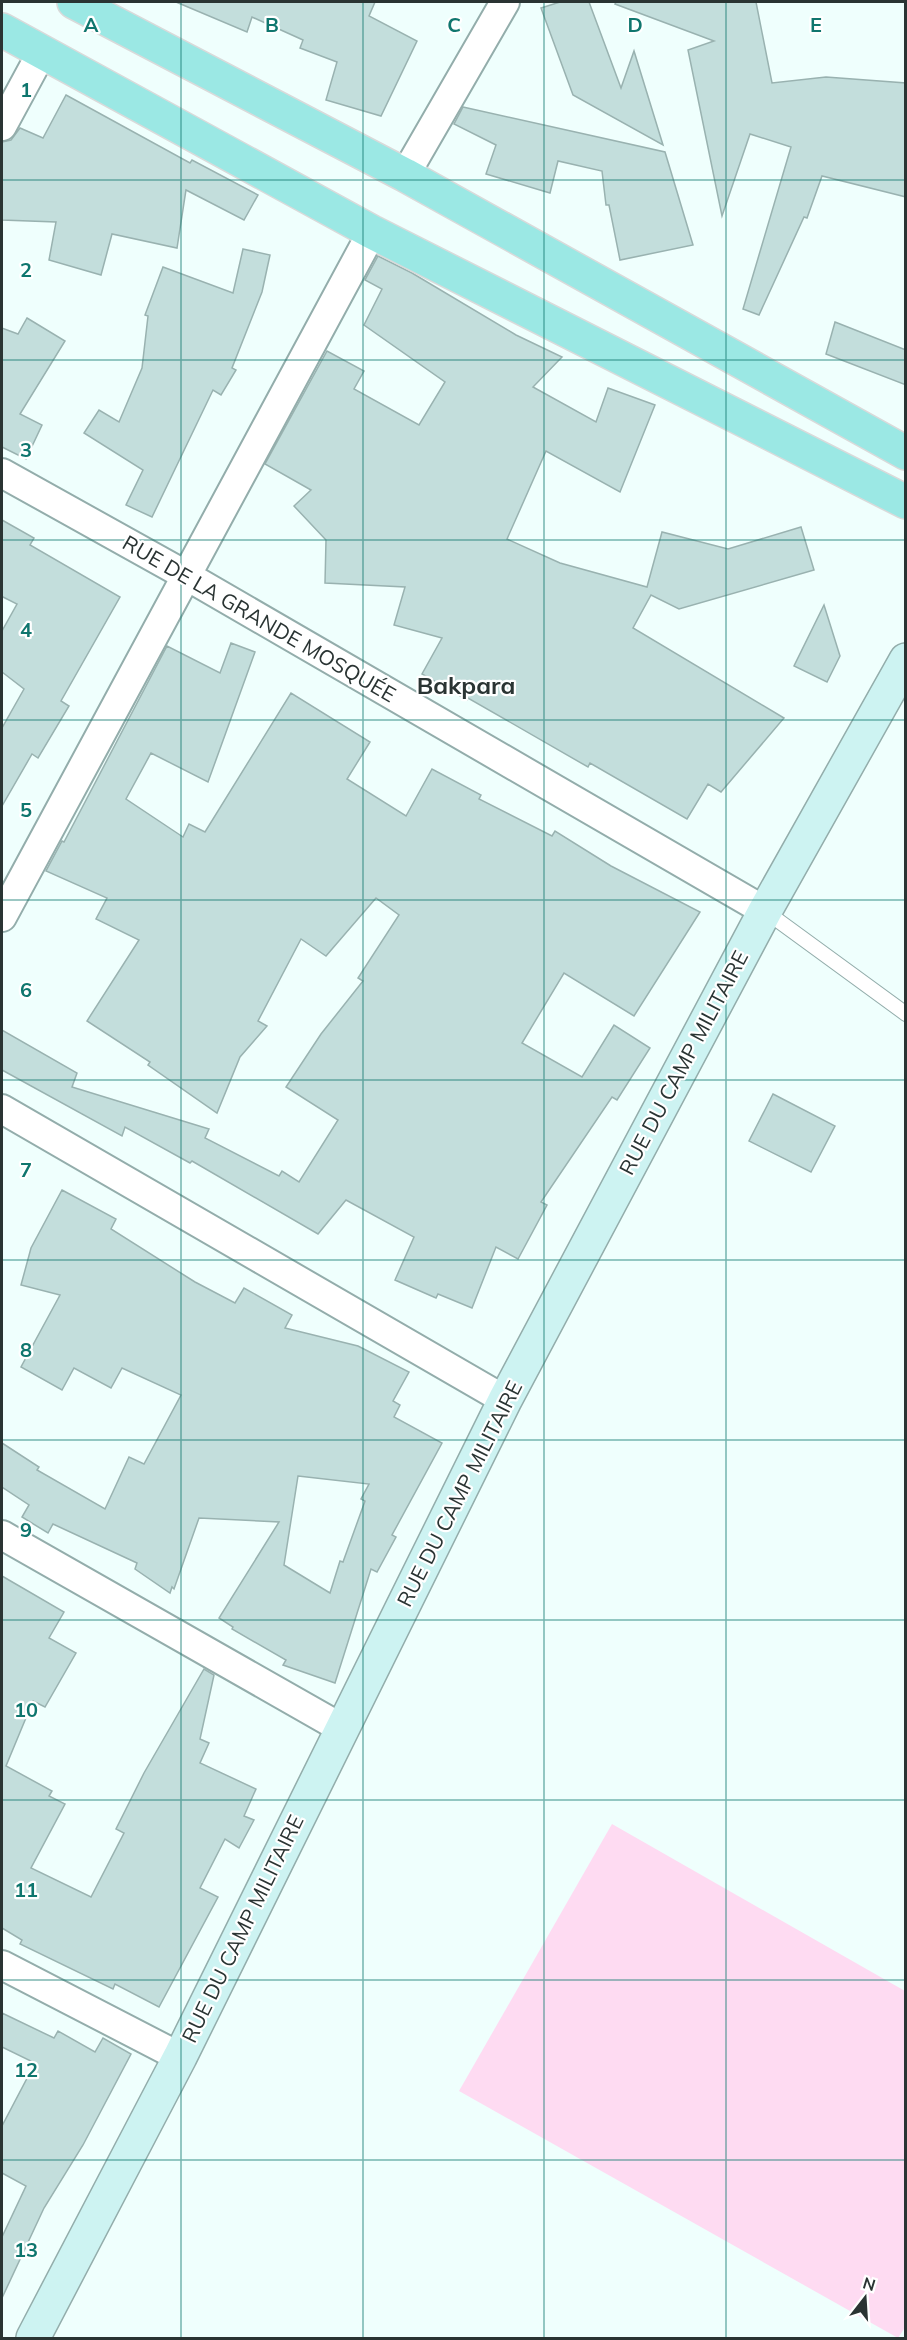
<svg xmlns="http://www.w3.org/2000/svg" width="907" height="2340" font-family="Mulish,sans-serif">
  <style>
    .green { fill: #fedbf2 }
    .building { fill: #c3dedc; stroke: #99b2b0; stroke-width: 1.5; fill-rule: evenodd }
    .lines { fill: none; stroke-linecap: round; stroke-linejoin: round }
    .lane-casing { stroke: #93adab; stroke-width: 16 }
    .street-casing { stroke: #93adab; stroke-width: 32 }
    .secondary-casing { stroke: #93adab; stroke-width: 36 }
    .primary-casing { stroke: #d9dada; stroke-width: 36 }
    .lane { stroke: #fff; stroke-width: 14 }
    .street { stroke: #fff; stroke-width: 28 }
    .secondary { stroke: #cdf3f2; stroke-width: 33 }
    .primary { stroke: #9be8e4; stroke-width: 33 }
    .grid { fill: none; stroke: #0f766e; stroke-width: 1.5; stroke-opacity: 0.55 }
    .labels { text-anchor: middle; stroke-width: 4.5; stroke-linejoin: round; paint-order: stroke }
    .street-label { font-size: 21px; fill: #2a3433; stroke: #fff }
    .quarter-label { font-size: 24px; font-weight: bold; fill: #2a3433; stroke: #fff }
    .grid-label { font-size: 20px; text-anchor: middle; font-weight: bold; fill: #0f766e; stroke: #fff; stroke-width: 4.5; stroke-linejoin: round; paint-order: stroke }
  </style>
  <rect width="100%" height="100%" fill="#effffd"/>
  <!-- green -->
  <polygon class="green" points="612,1824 905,1991 906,2326 898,2338 459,2091"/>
  <!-- building -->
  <g class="building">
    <polygon points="176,2 375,2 369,16 417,41 381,116 326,100 337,62 300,48 303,40 252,17 247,32"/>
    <polygon points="560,2 589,2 621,88 634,51 663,145 573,95 541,8"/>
    <polygon points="616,2 756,2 772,83 826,77 906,83 906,197 822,176 807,218 804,217 759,315 743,309 791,147 750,134 722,216 688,50 714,41 615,4"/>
    <polygon points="66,95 190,163 192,160 258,195 244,220 186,190 177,248 112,234 101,275 49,260 56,222 2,220 2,142 11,140 20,128 43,138"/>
    <polygon points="463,107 665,152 693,245 620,260 609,205 606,205 602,171 558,161 550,193 486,174 496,145 454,124"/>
    <polygon points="243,249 270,255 262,292 232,368 236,370 221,395 213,390 152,517 126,505 143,470 84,433 99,410 119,422 142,368 148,316 145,315 163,267 233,293"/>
    <polygon points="378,256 412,273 516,335 562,357 533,387 596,422 608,388 655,405 620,492 546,451 507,539 560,563 647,587 662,532 728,549 801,527 814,570 679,609 651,595 633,628 784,718 721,792 708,784 687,819 590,763 588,767 468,698 467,700 422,674 442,638 394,625 405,587 325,583 326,540 294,506 311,490 265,464 327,351 364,371 354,389 419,425 445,382 364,325 382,289 365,280"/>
    <polygon points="27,318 65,341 20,414 42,425 26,459 2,447 2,328 18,334"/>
    <polygon points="835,322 906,350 906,385 826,354"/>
    <polygon points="2,520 34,538 30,545 120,597 61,701 69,706 38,758 32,754 2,806 2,728 24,689 2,672 2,631 17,604 3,597 2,598"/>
    <polygon points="824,605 840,656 827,682 794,666"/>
    <polygon points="231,643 255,652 208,782 151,753 126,799 183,837 189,824 205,832 291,693 370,742 347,779 406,816 432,769 481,795 479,799 552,836 555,831 611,866 700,912 634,1016 564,973 522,1043 582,1077 614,1025 650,1048 617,1100 612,1097 541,1202 547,1205 518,1259 496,1247 472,1308 438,1294 436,1298 395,1280 414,1237 346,1200 318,1234 192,1161 190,1163 125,1127 122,1136 2,1070 2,1030 77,1073 72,1087 209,1129 205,1138 279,1176 282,1171 299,1182 338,1120 286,1087 321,1034 363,981 358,978 399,915 376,898 326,956 301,939 258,1021 267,1026 240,1057 217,1113 148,1065 150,1062 87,1021 139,940 96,919 107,898 46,871 62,841 64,842 167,646 220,673"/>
    <polygon points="773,1094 835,1126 811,1172 749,1141"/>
    <path d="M 62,1190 L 116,1219 L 111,1229 L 195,1282 L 235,1303 L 244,1288 L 292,1315 L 285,1328 L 358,1346 L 409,1372 L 393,1401 L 400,1405 L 394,1417 L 442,1443 L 392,1535 L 396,1537 L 377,1572 L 371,1569 L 335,1683 L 283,1665 L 286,1660 L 232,1629 L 233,1627 L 219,1618 L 279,1522 L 199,1518 L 174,1589 L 172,1587 L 170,1593 L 135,1569 L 137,1563 L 53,1524 L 48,1533 L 22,1517 L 29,1505 L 2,1487 L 2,1443 L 39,1467 L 37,1470 L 105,1509 L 129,1457 L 144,1464 L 181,1395 L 122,1368 L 111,1388 L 74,1368 L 62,1390 L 21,1367 L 60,1295 L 21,1285 L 31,1248 ZM 298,1476 L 369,1484 L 361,1499 L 365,1501 L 343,1562 L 340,1561 L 330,1593 L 284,1565 Z"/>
    <polygon points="2,1576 64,1612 49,1638 76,1653 45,1707 33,1701 6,1766 52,1791 49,1796 65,1804 31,1868 91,1897 124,1833 116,1829 144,1773 204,1669 214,1675 200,1739 209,1743 200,1763 256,1789 244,1816 254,1820 239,1848 225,1839 200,1888 218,1897 159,2007 115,1984 113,1989 20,1944 22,1940 2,1928"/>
    <polygon points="2,2013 54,2038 58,2031 95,2052 103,2038 131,2054 83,2145 44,2208 2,2298 2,2237 26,2186 2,2173 2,2126 35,2063 2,2047"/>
  </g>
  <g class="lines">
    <!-- lane casing -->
    <g class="lane-casing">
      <polyline id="lane" points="765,911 906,1014"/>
    </g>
    <!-- street casing -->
    <g class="street-casing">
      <g id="street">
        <polyline points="2,126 42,52"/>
        <polyline points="405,175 505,2"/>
        <polyline points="2,473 187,576 765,911"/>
        <polyline points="2,917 372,232"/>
        <polyline points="2,1109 505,1400"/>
        <polyline points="2,1535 343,1729"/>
        <polyline points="2,1965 180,2057"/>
      </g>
    </g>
    <!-- secondary casing -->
    <g class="secondary-casing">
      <polyline id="secondary" points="33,2338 180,2057 505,1400 765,911 906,660"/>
    </g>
    <!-- primary casing -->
    <g class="primary-casing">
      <g id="primary">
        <polyline points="74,2 405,175 906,453"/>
        <polyline points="2,30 372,232 906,502"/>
      </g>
    </g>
    <!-- lane -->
    <use href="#lane" class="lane"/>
    <!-- street -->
    <use href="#street" class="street"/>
    <!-- secondary -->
    <use href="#secondary" class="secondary"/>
    <!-- primary -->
    <use href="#primary" class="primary"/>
  </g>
  <!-- grid -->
  <path class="grid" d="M 181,2 L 181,2338M 363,2 L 363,2338M 544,2 L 544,2338M 726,2 L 726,2338M 2,180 L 906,180M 2,360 L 906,360M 2,540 L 906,540M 2,720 L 906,720M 2,900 L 906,900M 2,1080 L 906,1080M 2,1260 L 906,1260M 2,1440 L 906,1440M 2,1620 L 906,1620M 2,1800 L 906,1800M 2,1980 L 906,1980M 2,2160 L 906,2160"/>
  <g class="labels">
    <!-- street labels -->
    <g class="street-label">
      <text transform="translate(259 619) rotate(30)" y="7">RUE DE LA GRANDE MOSQUÉE</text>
      <text transform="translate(684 1063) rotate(-62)" y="7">RUE DU CAMP MILITAIRE</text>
      <text transform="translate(460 1494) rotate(-63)" y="7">RUE DU CAMP MILITAIRE</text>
      <text transform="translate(243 1929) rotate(-64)" y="7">RUE DU CAMP MILITAIRE</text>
    </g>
    <!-- quarter labels -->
    <g class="quarter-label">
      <text x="466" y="694">Bakpara</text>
    </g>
  </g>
  <g class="grid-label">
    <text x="91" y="32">A</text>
    <text x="272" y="32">B</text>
    <text x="454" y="32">C</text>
    <text x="635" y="32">D</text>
    <text x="816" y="32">E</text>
    <text x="26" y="97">1</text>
    <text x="26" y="277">2</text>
    <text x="26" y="457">3</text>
    <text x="26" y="637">4</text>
    <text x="26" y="817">5</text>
    <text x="26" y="997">6</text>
    <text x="26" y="1177">7</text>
    <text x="26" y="1357">8</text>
    <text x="26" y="1537">9</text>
    <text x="26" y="1717">10</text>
    <text x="26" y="1897">11</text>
    <text x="26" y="2077">12</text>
    <text x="26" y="2257">13</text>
  </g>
  <!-- border -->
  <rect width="907" height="2340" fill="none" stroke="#2a3433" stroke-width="6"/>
  <!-- north arrow -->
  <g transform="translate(865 2298) rotate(17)" stroke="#ffffff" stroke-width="4.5" paint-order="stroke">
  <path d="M0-4.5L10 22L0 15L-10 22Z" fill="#2a3433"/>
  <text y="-9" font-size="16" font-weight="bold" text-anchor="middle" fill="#2a3433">N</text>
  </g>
</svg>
